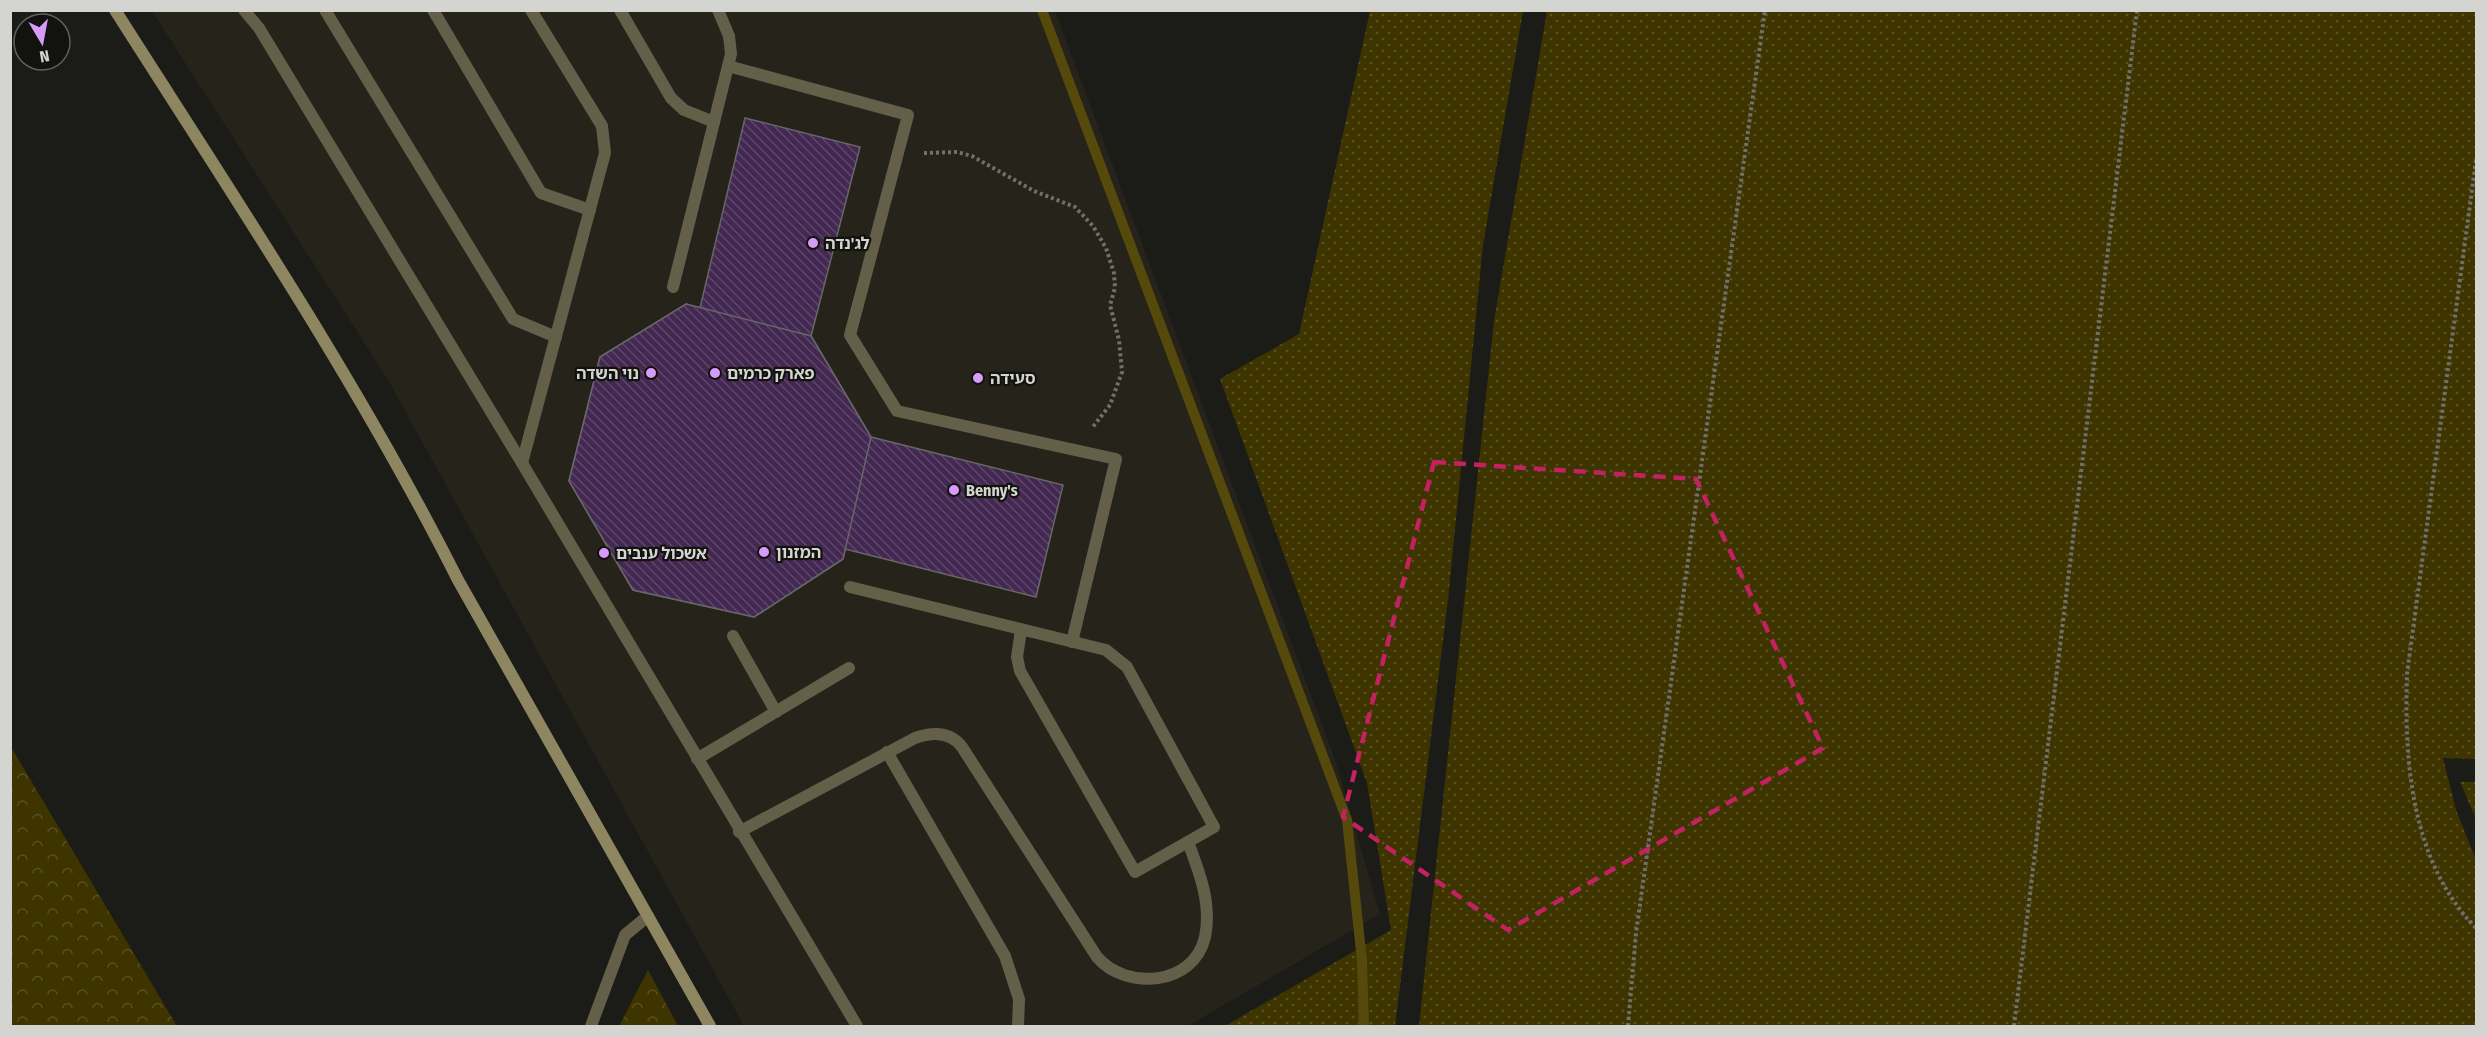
<svg xmlns="http://www.w3.org/2000/svg" width="2487" height="1037" font-family="'Fira Sans Condensed','Noto Sans Hebrew',sans-serif">
  <style>
    .built { fill: #25231a }
    .grass { fill: url(#grass-dots) }
    .forest { fill: url(#forest-crowns) }
    .lines { fill: none; stroke-linecap: round; stroke-linejoin: round }
    .stream { stroke: #554a0b; stroke-width: 10 }
    .building { fill: url(#building-back-hatch); stroke: #686669; stroke-width: 1.5 }
    .path { stroke: #70706d; stroke-width: 4; stroke-dasharray: 3 3; stroke-linecap: butt }
    .service { stroke: #645f48; stroke-width: 12 }
    .secondary { stroke: #8e8661; stroke-width: 12 }
    .marked { fill: none; stroke: #c32161; stroke-width: 4.5; stroke-dasharray: 12 8; stroke-linejoin: round }
    .poi-dot { fill: #d79bf9; stroke: #12120f; stroke-width: 2 }
    .labels { text-anchor: middle; stroke-width: 4.5; stroke-linejoin: round; paint-order: stroke }
    .poi-label { font-size: 16px; font-weight: bold; fill: #d4d4d1; stroke: #12120f; text-anchor: start }
  </style>
  <defs>
    <pattern id="grass-dots" width="8" height="8" patternUnits="userSpaceOnUse" patternTransform="scale(1.5)"><rect width="8" height="8" fill="#3e3400"/><path d="M2 2h.1M6 6h.1" fill="none" stroke="#595024" stroke-width="1.8" stroke-linecap="round"/></pattern>
    <pattern id="forest-crowns" width="20" height="18" patternUnits="userSpaceOnUse" patternTransform="scale(1.5)"><rect width="20" height="18" fill="#3e3400"/><path d="M2 6a3 3 0 1 1 6 0M12 15a3 3 0 1 1 6 0" fill="none" stroke="#595024"/></pattern>
    <pattern id="building-back-hatch" width="6" height="6" patternUnits="userSpaceOnUse" patternTransform="scale(1.5)"><rect width="6" height="6" fill="#432852"/><path d="M-1 5l2 2M0 0l6 6M5-1l2 2" fill="none" stroke="#5d466a"/></pattern>
  </defs>
  <rect width="100%" height="100%" fill="#1b1b18"/>
  <!-- built -->
  <polygon class="built" points="152,11 1055,11 1335,759 1380,914 1188,1026 744,1026 388,380"/>
  <!-- grass -->
  <g class="grass">
    <polygon points="1370,11 1523,11 1483,245 1448,600 1395,1026 1225,1026 1391,930 1367,783 1220,379 1299,334"/>
    <polygon points="1547,11 2476,11 2476,759 2443,758 2456,810 2476,860 2476,1026 1419,1026 1494,321"/>
    <polygon points="2460,782 2476,782 2476,819"/>
  </g>
  <!-- forest -->
  <g class="forest">
    <polygon points="10,747 11,747 177,1026 11,1026"/>
    <polygon points="648,970 678,1026 619,1026"/>
  </g>
  <g class="lines">
    <!-- stream -->
    <polyline class="stream" points="1042,10 1347,820 1362,961 1364,1026"/>
  </g>
  <!-- building -->
  <g class="building">
    <polygon points="745,118 860,147 811,336 871,437 1063,485 1036,597 845,549 843,559 754,617 633,590 569,481 600,357 686,304 700,308"/>
    <polygon points="686,304 811,336 871,437 843,559 754,617 633,590 569,481 600,357"/>
  </g>
  <g class="lines">
    <!-- path -->
    <g class="path">
      <polyline points="924,153 957,152 972,156 1034,191 1075,207 1093,226 1106,248 1114,273 1115,288 1110,305 1119,340 1122,372 1110,405 1092,428"/>
      <path d="M 2476,160 L 2407,674 C 2404,761 2411,862 2476,928"/>
      <polyline points="1628,1026 1636,933 1765,10"/>
      <polyline points="2014,1026 2137,10"/>
    </g>
    <!-- service -->
    <g class="service">
      <polyline points="244,10 259,28 522,463 857,1026"/>
      <polyline points="325,10 513,319 556,337"/>
      <polyline points="433,10 541,193 590,210"/>
      <polyline points="620,10 671,98 684,110 714,122"/>
      <polyline points="728,66 908,115 850,335 897,411 1116,459 1072,642"/>
      <polyline points="673,287 731,54 729,36 718,10"/>
      <polyline points="522,463 605,153 602,126 531,10"/>
      <polyline points="850,587 1106,650 1127,667 1214,827 1135,872 1020,671 1017,657 1021,630"/>
      <polyline points="733,636 776,712"/>
      <polyline points="887,752 1005,956 1019,999 1018,1026"/>
      <polyline points="697,759 849,668"/>
      <path d="M 739,832 L 915,738 C 932,732 950,731 962,747 L 1097,957 C 1126,991 1194,986 1205,937 C 1212,904 1199,871 1188,842"/>
      <polyline points="591,1026 625,935 648,916"/>
    </g>
    <!-- secondary -->
    <path class="secondary" d="M 115,10 C 234,197 358,382 458,580 L 710,1026"/>
  </g>
  <!-- marked area -->
  <path class="marked" d="M 1434,462 L 1696,479 L 1823,748 L 1508,930 L 1343,817 Z"/>
  <!-- markers -->
  <g class="poi-dot">
    <circle cx="813" cy="243" r="6"/>
    <circle cx="651" cy="373" r="6"/>
    <circle cx="715" cy="373" r="6"/>
    <circle cx="978" cy="378" r="6"/>
    <circle cx="954" cy="490" r="6"/>
    <circle cx="764" cy="552" r="6"/>
    <circle cx="604" cy="553" r="6"/>
  </g>
  <g class="labels">
    <!-- poi labels -->
    <g class="poi-label">
      <text x="825" y="249">לג'נדה</text>
      <text x="639" y="379" text-anchor="end">נוי השדה</text>
      <text x="727" y="379">פארק כרמים</text>
      <text x="990" y="384">סעידה</text>
      <text x="966" y="496">Benny's</text>
      <text x="776" y="558">המזנון</text>
      <text x="616" y="559">אשכול ענבים</text>
    </g>
  </g>
  <!-- border -->
  <rect width="2487" height="1037" fill="none" stroke="#d4d4d1" stroke-width="24"/>
  <!-- north arrow -->
  <g transform="translate(42 42) rotate(170)"><circle r="28" fill="#12120f" stroke="#60605d" stroke-width="1.5"/>
  <path d="M0-4.5L10 22L0 15L-10 22Z" fill="#d79bf9"/>
  <text y="-9" font-size="16" font-weight="bold" text-anchor="middle" fill="#d4d4d1">N</text>
  </g>
</svg>
